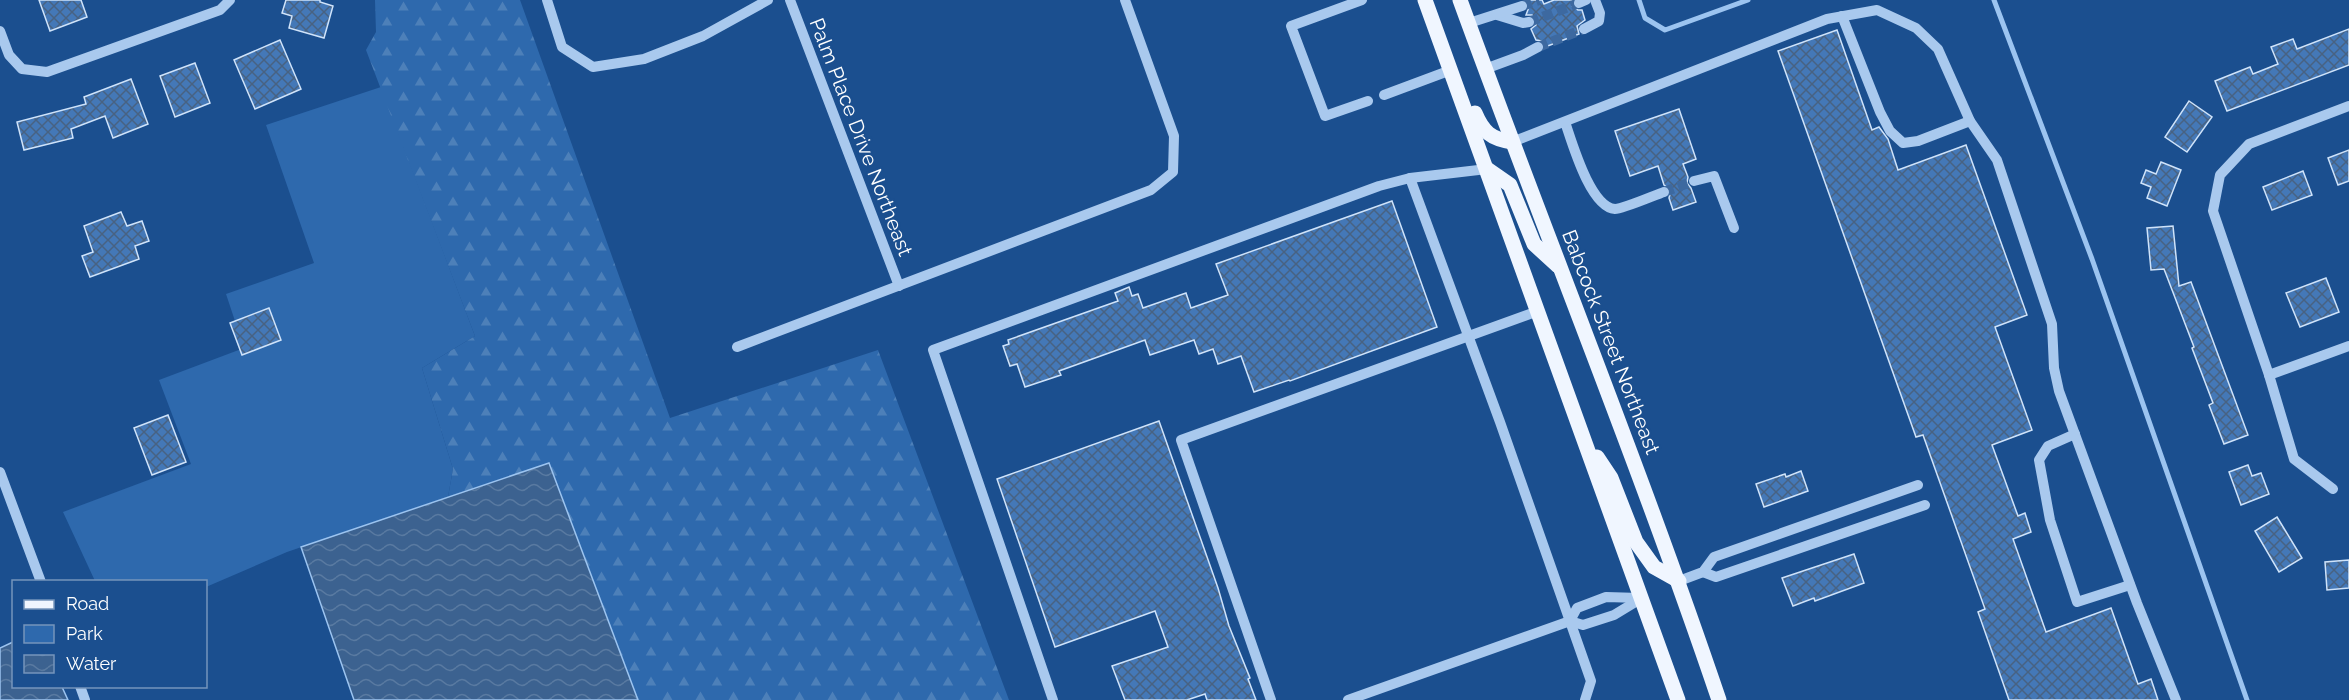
<svg xmlns="http://www.w3.org/2000/svg" width="2349" height="700" font-family="Raleway,sans-serif">
  <style>
    .green { fill: #2e69ad }
    .forest { fill: url(#forest-firs) }
    .water { fill: url(#water-waves); stroke: #9cc4f0; stroke-width: 1.5 }
    .lines { fill: none; stroke-linecap: round; stroke-linejoin: round }
    .stream { stroke: #9cc4f0; stroke-width: 5 }
    .building { fill: url(#building-cross-hatch); stroke: #cfe3fa; stroke-width: 1.5 }
    .minor-tunnel { stroke: #3d69a0; stroke-width: 10; stroke-dasharray: 10 5; stroke-linecap: butt }
    .minor { stroke: #a9c9ee; stroke-width: 10 }
    .major { stroke: #f0f6ff; stroke-width: 15 }
    .labels { text-anchor: middle; stroke-width: 4.5; stroke-linejoin: round; paint-order: stroke }
    .street-label { font-size: 20px; fill: #fff; stroke: #1b4f8f }
  </style>
  <defs>
    <pattern id="forest-firs" width="22" height="20" patternUnits="userSpaceOnUse" patternTransform="scale(1.5)"><rect width="22" height="20" fill="#2e69ad"/><path d="M5 1l3.5 6h-7zM16 11l3.5 6h-7z" fill="#4d80b9"/></pattern>
    <pattern id="water-waves" width="16" height="10" patternUnits="userSpaceOnUse" patternTransform="scale(1.5)"><rect width="16" height="10" fill="#3c6290"/><path d="M0 5q4-4 8 0t8 0" fill="none" stroke="#597aa1"/></pattern>
    <pattern id="building-cross-hatch" width="8" height="8" patternUnits="userSpaceOnUse" patternTransform="scale(1.5)"><rect width="8" height="8" fill="#4478b7"/><path d="M0 0l8 8M0 8l8-8" fill="none" stroke="#486282"/></pattern>
  </defs>
  <rect width="100%" height="100%" fill="#1b4f8f"/>
  <!-- green -->
  <polygon class="green" points="381,87 475,336 422,368 453,469 448,497 287,552 206,587 206,582 95,581 63,512 191,464 159,380 244,348 226,294 314,263 266,125"/>
  <!-- forest -->
  <polygon class="forest" points="375,0 520,0 670,418 878,350 1009,700 638,700 549,463 448,497 453,469 422,368 475,336 366,50 376,32"/>
  <!-- water -->
  <g class="water">
    <polygon points="549,463 638,700 354,700 301,547"/>
    <polygon points="13,642 14,686 62,687 68,700 0,700 0,648"/>
  </g>
  <g class="lines">
    <!-- stream -->
    <g class="stream">
      <polyline points="1639,0 1645,18 1665,30 1748,0"/>
      <polyline points="1994,0 2092,259 2247,700"/>
    </g>
  </g>
  <!-- building -->
  <g class="building">
    <polygon points="39,0 81,0 87,17 50,31"/>
    <polygon points="286,0 320,0 320,2 333,6 324,38 289,28 292,16 282,13"/>
    <polygon points="1526,0 1542,0 1544,4 1554,0 1572,0 1572,6 1578,10 1582,10 1585,20 1577,26 1579,34 1545,47 1542,41 1536,40 1531,29 1536,25 1536,20 1532,15 1526,15 1529,7"/>
    <polygon points="2349,29 2349,65 2227,111 2215,81 2250,67 2253,74 2278,64 2271,47 2293,39 2297,49"/>
    <polygon points="1837,30 1872,130 1879,127 1888,139 1898,170 1966,145 2027,315 1995,327 2032,430 1992,445 2018,516 2025,513 2031,532 2013,539 2046,632 2111,608 2138,684 2151,679 2158,700 2009,700 1978,612 1985,609 1923,435 1916,437 1778,51"/>
    <polygon points="280,40 301,89 255,109 234,60"/>
    <polygon points="195,63 210,103 175,117 160,76"/>
    <polygon points="131,79 148,124 113,138 105,116 71,129 73,138 24,150 17,122 86,104 84,97"/>
    <polygon points="2189,101 2212,117 2187,152 2165,137"/>
    <polygon points="1679,109 1696,159 1683,164 1688,177 1687,183 1691,188 1696,202 1673,210 1669,198 1671,190 1664,185 1658,166 1630,176 1615,131"/>
    <polygon points="2349,150 2349,181 2338,185 2328,158"/>
    <polygon points="2161,162 2181,170 2167,206 2147,198 2151,187 2141,183 2146,170 2156,174"/>
    <polygon points="2303,171 2312,195 2272,210 2263,187"/>
    <polygon points="1392,201 1437,327 1290,381 1289,380 1254,392 1241,356 1218,364 1213,349 1199,354 1194,340 1150,355 1145,340 1059,371 1061,375 1025,387 1017,364 1010,366 1003,346 1009,344 1008,340 1118,301 1115,293 1129,287 1132,296 1138,294 1143,308 1186,293 1191,308 1228,295 1216,264"/>
    <polygon points="121,212 127,226 142,221 149,241 135,246 139,259 90,277 82,256 93,252 84,226"/>
    <polygon points="2173,226 2179,286 2191,282 2248,435 2224,444 2209,405 2213,403 2192,348 2194,347 2164,269 2151,270 2147,228"/>
    <polygon points="2326,278 2339,312 2300,327 2286,293"/>
    <polygon points="269,308 281,340 242,355 230,323"/>
    <polygon points="168,415 186,462 152,475 134,428"/>
    <polygon points="1159,421 1218,588 1229,626 1250,678 1248,679 1256,700 1207,700 1205,694 1187,700 1125,700 1112,666 1168,647 1155,611 1055,647 997,479"/>
    <polygon points="2248,465 2252,476 2261,473 2269,494 2241,505 2229,472"/>
    <polygon points="1801,471 1808,491 1764,507 1756,484 1785,474 1786,477"/>
    <polygon points="2277,517 2302,558 2279,572 2255,531"/>
    <polygon points="1854,554 1864,583 1815,601 1814,598 1793,606 1782,578"/>
    <polygon points="2349,560 2349,588 2327,590 2325,562"/>
  </g>
  <g class="lines">
    <!-- minor-tunnel -->
    <g class="minor-tunnel">
      <polyline points="1522,6 1539,0"/>
      <polyline points="1529,22 1579,3"/>
      <polyline points="1538,47 1584,29"/>
      <polyline points="1664,192 1694,181"/>
    </g>
    <!-- minor -->
    <g class="minor">
      <polyline points="547,0 562,47 593,67 644,59 703,36 768,0"/>
      <polyline points="790,0 899,286"/>
      <polyline points="1362,0 1291,26 1325,116 1368,101"/>
      <polyline points="1579,3 1586,0"/>
      <polyline points="1497,15 1523,23 1529,22"/>
      <polyline points="1842,16 1880,112 1890,131 1903,143 1918,141 1970,121"/>
      <polyline points="1469,23 1522,6"/>
      <polyline points="1584,29 1599,21 1600,13 1595,0"/>
      <polyline points="0,31 9,55 22,69 47,72 220,10 230,0"/>
      <polyline points="1485,69 1523,55 1538,47"/>
      <polyline points="1384,95 1451,70"/>
      <path d="M 1565,122 C 1572,142 1590,207 1615,209 C 1623,209 1655,195 1664,192"/>
      <polyline points="1512,142 1827,19 1877,10 1916,28 1938,49 1970,121 1997,160 2052,324 2054,368 2059,391 2137,603 2176,700"/>
      <polyline points="1410,178 1500,422 1591,681 1585,700"/>
      <polyline points="1694,181 1714,176 1734,228"/>
      <polyline points="737,347 1151,190 1173,172 1174,136 1125,0"/>
      <polyline points="2269,375 2349,346"/>
      <polyline points="2075,434 2048,446 2039,460 2050,520 2077,602 2130,585"/>
      <polyline points="0,472 41,582"/>
      <polyline points="2333,489 2294,459 2269,375 2213,211 2220,175 2249,144 2349,106"/>
      <polyline points="1703,572 1716,577 1925,505"/>
      <polyline points="1679,581 1703,572 1714,557 1918,485"/>
      <polyline points="1570,621 1577,608 1606,597 1640,598"/>
      <polyline points="80,686 85,700"/>
      <polyline points="1053,700 933,350 1379,186 1410,178 1487,169"/>
      <polyline points="1271,700 1181,440 1538,311"/>
      <polyline points="1348,700 1570,621 1583,625 1614,615 1642,598"/>
    </g>
    <!-- major -->
    <g class="major">
      <polyline points="1425,0 1678,700"/>
      <path d="M 1460,0 C 1545,234 1639,464 1719,700"/>
      <path d="M 1475,113 C 1483,132 1491,139 1512,142"/>
      <polyline points="1487,169 1510,185 1534,244 1558,266"/>
      <polyline points="1597,457 1611,478 1636,542 1654,567 1679,581"/>
    </g>
  </g>
  <g class="labels">
    <!-- street labels -->
    <g class="street-label">
      <text transform="translate(861 137) rotate(69)" y="7">Palm Place Drive Northeast</text>
      <text transform="translate(1611 342) rotate(69)" y="7">Babcock Street Northeast</text>
    </g>
  </g>
  <!-- legend -->
  <rect x="12" y="580" width="195" height="108" fill="#1b4f8f" stroke="#7695bc" stroke-width="1.5"/>
  <rect x="24" y="600" width="30" height="9" fill="#f0f6ff" stroke="#7695bc" stroke-width="1.5"/>
  <text x="66" y="610" font-size="18" fill="#ffffff">Road</text>
  <rect x="24" y="625" width="30" height="18" fill="#2e69ad" stroke="#7695bc" stroke-width="1.5"/>
  <text x="66" y="640" font-size="18" fill="#ffffff">Park</text>
  <rect x="24" y="655" width="30" height="18" fill="url(#water-waves)" stroke="#7695bc" stroke-width="1.5"/>
  <text x="66" y="670" font-size="18" fill="#ffffff">Water</text>
</svg>
